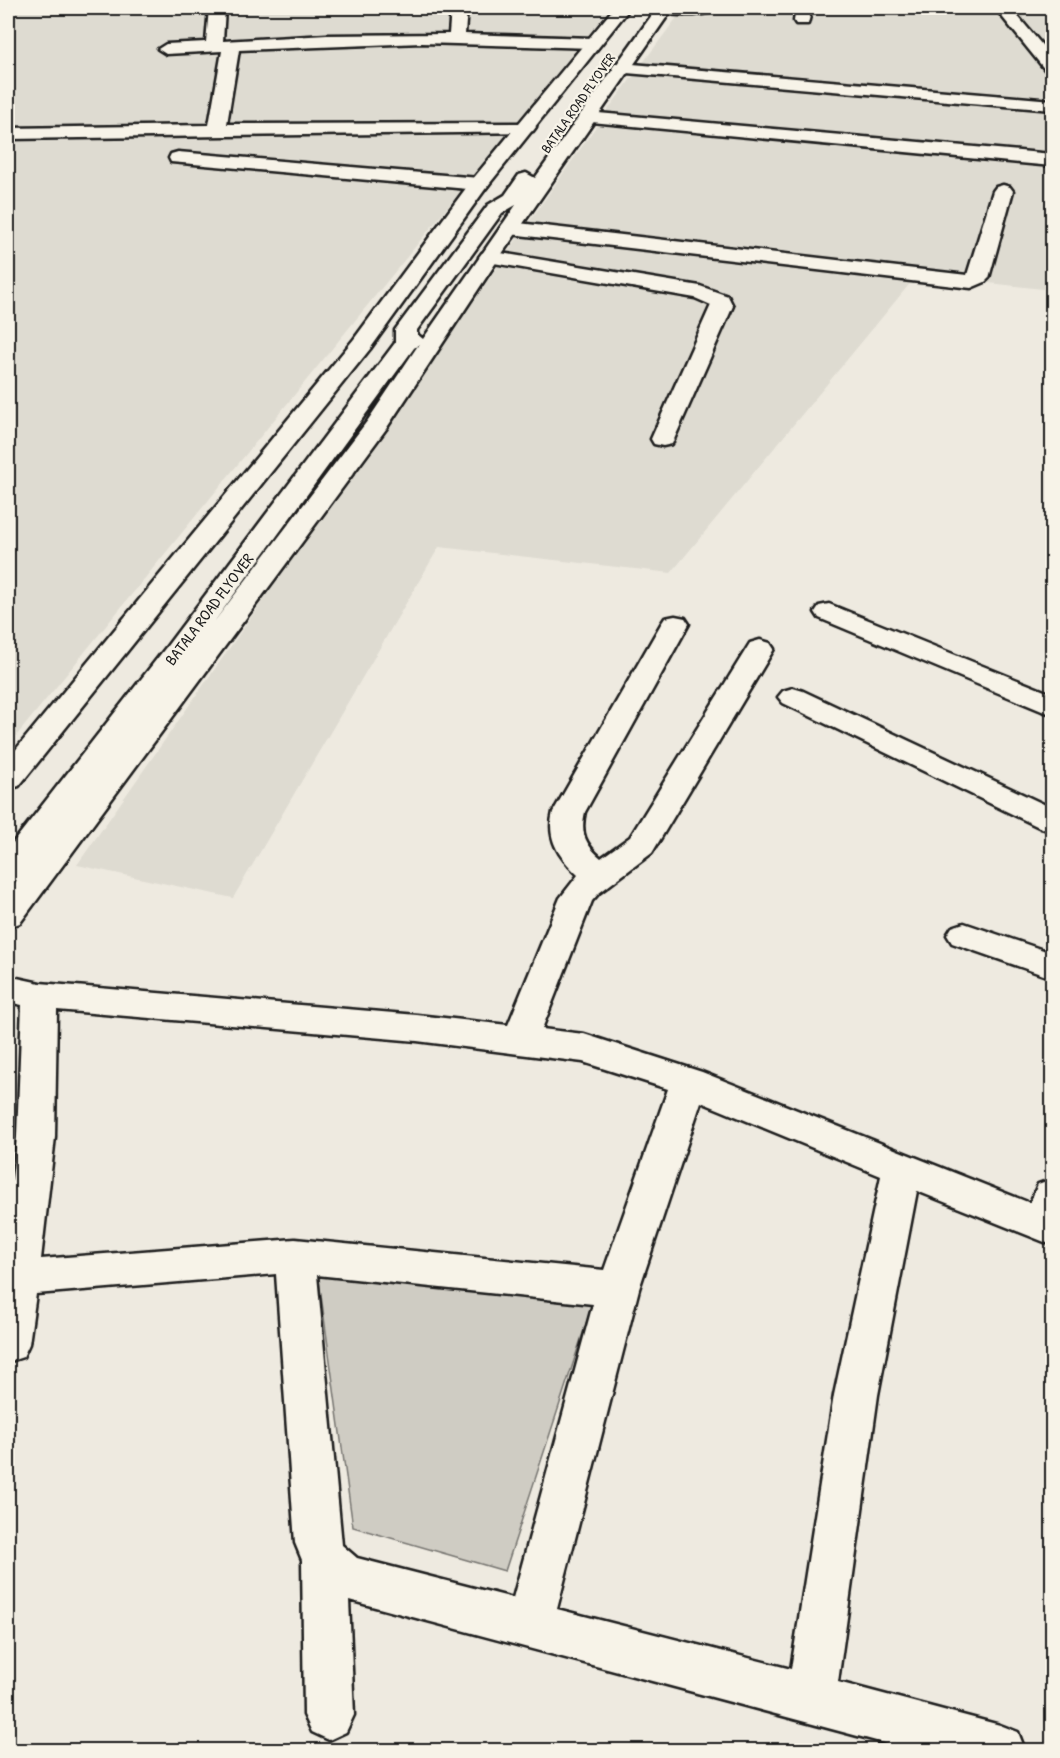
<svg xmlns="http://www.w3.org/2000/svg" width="1060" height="1758" font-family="'Patrick Hand',sans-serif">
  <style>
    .built { fill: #dedbd1 }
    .green { fill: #cfccc3; stroke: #767470; stroke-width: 1.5 }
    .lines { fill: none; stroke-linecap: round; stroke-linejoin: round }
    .minor-casing { stroke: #1c1c1c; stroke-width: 5 }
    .major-casing { stroke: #1c1c1c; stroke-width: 5 }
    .minor { fill: #f7f3e8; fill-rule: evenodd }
    .major { fill: #f7f3e8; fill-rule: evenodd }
    .labels { text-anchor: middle; stroke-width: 4.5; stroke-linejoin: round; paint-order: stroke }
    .far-street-label { font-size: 14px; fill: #1c1c1c; stroke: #f7f3e8 }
    .street-label { font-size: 16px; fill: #1c1c1c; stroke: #f7f3e8 }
  </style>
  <rect width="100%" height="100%" fill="#eeeae0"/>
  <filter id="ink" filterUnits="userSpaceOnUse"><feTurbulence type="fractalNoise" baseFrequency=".0167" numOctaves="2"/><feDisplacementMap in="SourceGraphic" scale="12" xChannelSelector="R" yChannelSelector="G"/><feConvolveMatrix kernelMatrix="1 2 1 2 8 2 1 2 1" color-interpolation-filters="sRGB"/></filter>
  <g filter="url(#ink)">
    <!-- built -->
    <g class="built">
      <polygon points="8,8 610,8 8,746"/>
      <polygon points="684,8 1023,8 1052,11 1052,290 917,275 671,573 439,547 233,898 77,865 609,108"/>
    </g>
    <!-- green -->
    <polygon class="green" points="315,1252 602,1275 505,1571 353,1527"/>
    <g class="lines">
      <!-- minor casing -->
      <g class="minor-casing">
        <g id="minor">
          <polygon points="209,8 225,8 223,41 327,35 449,34 451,8 467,8 465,34 593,38 601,43 593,48 422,43 239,50 227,124 533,123 536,127 533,131 527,132 8,139 8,128 209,125 222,51 166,54 158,49 166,44 206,42"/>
          <path d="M 657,8 L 719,8 L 717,11 C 703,15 667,19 657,8 Z"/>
          <polygon points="796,8 812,8 808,24 796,24 794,21"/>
          <polygon points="995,8 1011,8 1052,57 1052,72 1046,71"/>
          <polygon points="621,63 1052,100 1052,110 615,72 612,68 615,64"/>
          <polygon points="587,112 1052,154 1052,166 581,121 578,117 581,113"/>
          <polygon points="178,152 479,178 486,180 489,184 486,188 479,190 171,162 169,158 171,154"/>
          <polygon points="1003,185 1010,187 1013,191 989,278 985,282 971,288 510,234 503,232 500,228 503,224 510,222 967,275 993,191 996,187"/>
          <polygon points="489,251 700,286 728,296 733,306 672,444 663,446 654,444 651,439 711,305 695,298 482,261 479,257 482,253"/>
          <polygon points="829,604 1052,694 1052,714 1042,711 819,618 815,612 819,606"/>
          <path d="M 675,616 L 685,618 L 689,624 L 585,812 C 580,833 585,844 601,858 L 630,837 L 750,643 L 760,640 L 770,643 L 774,649 L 652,853 L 599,893 L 592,901 L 542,1029 L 584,1034 L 702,1072 L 1030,1203 L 1038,1184 L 1052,1179 L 1052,1245 L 917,1191 L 878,1395 L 838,1682 L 1000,1725 L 1018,1732 L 1025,1750 L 910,1750 L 349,1600 L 354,1715 L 346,1732 L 329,1740 L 312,1732 L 304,1715 L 302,1560 L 295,1543 L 276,1274 L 36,1294 L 29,1344 L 23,1357 L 8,1362 L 8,1212 L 17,1137 L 22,1005 L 8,1002 L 8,976 L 40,983 L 417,1015 L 508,1025 L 560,898 L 578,875 C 559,857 546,839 553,812 L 661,624 L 665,618 ZM 57,1010 L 417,1041 L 583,1062 L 668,1089 L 604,1270 L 295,1239 L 41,1259 L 55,1137 ZM 701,1102 L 881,1176 L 834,1395 L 791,1669 L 557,1609 L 639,1289 ZM 317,1275 L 593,1304 L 513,1598 L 357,1558 L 342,1545 Z"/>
          <polygon points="793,688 803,691 1052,808 1052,831 1041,828 783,703 778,697 783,691"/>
          <polygon points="964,923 1052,953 1052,978 952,943 947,935 952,927"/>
        </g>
      </g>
      <!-- major casing -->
      <g class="major-casing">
        <g id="major">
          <polygon points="614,8 630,8 486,188 370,349 19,786 8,789 8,759 354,339 472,180"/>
          <path d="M 657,8 L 673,8 L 499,258 L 386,429 L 20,923 L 8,927 L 8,892 L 17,880 L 8,882 L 8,849 L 167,646 L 395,343 L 395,330 L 488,205 L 505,195 L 519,175 L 526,173 L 535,178 ZM 516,205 L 423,339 L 417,334 L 417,330 L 502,213 ZM 419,344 L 368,420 L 214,622 L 414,348 Z"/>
        </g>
      </g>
      <!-- minor -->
      <use href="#minor" class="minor"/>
      <!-- major -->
      <use href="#major" class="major"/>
    </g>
  </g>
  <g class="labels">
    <!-- far-street labels -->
    <g class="far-street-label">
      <text transform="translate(578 103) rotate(-55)" y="5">BATALA ROAD FLYOVER</text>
    </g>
    <!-- street labels -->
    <g class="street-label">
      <text transform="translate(209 609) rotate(-53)" y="6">BATALA ROAD FLYOVER</text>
    </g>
  </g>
  <!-- margin -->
  <rect width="1060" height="1758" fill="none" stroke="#f7f3e8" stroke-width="30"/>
  <rect x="15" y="15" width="1030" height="1728" fill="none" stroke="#1c1c1c" stroke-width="2" filter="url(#ink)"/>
</svg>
